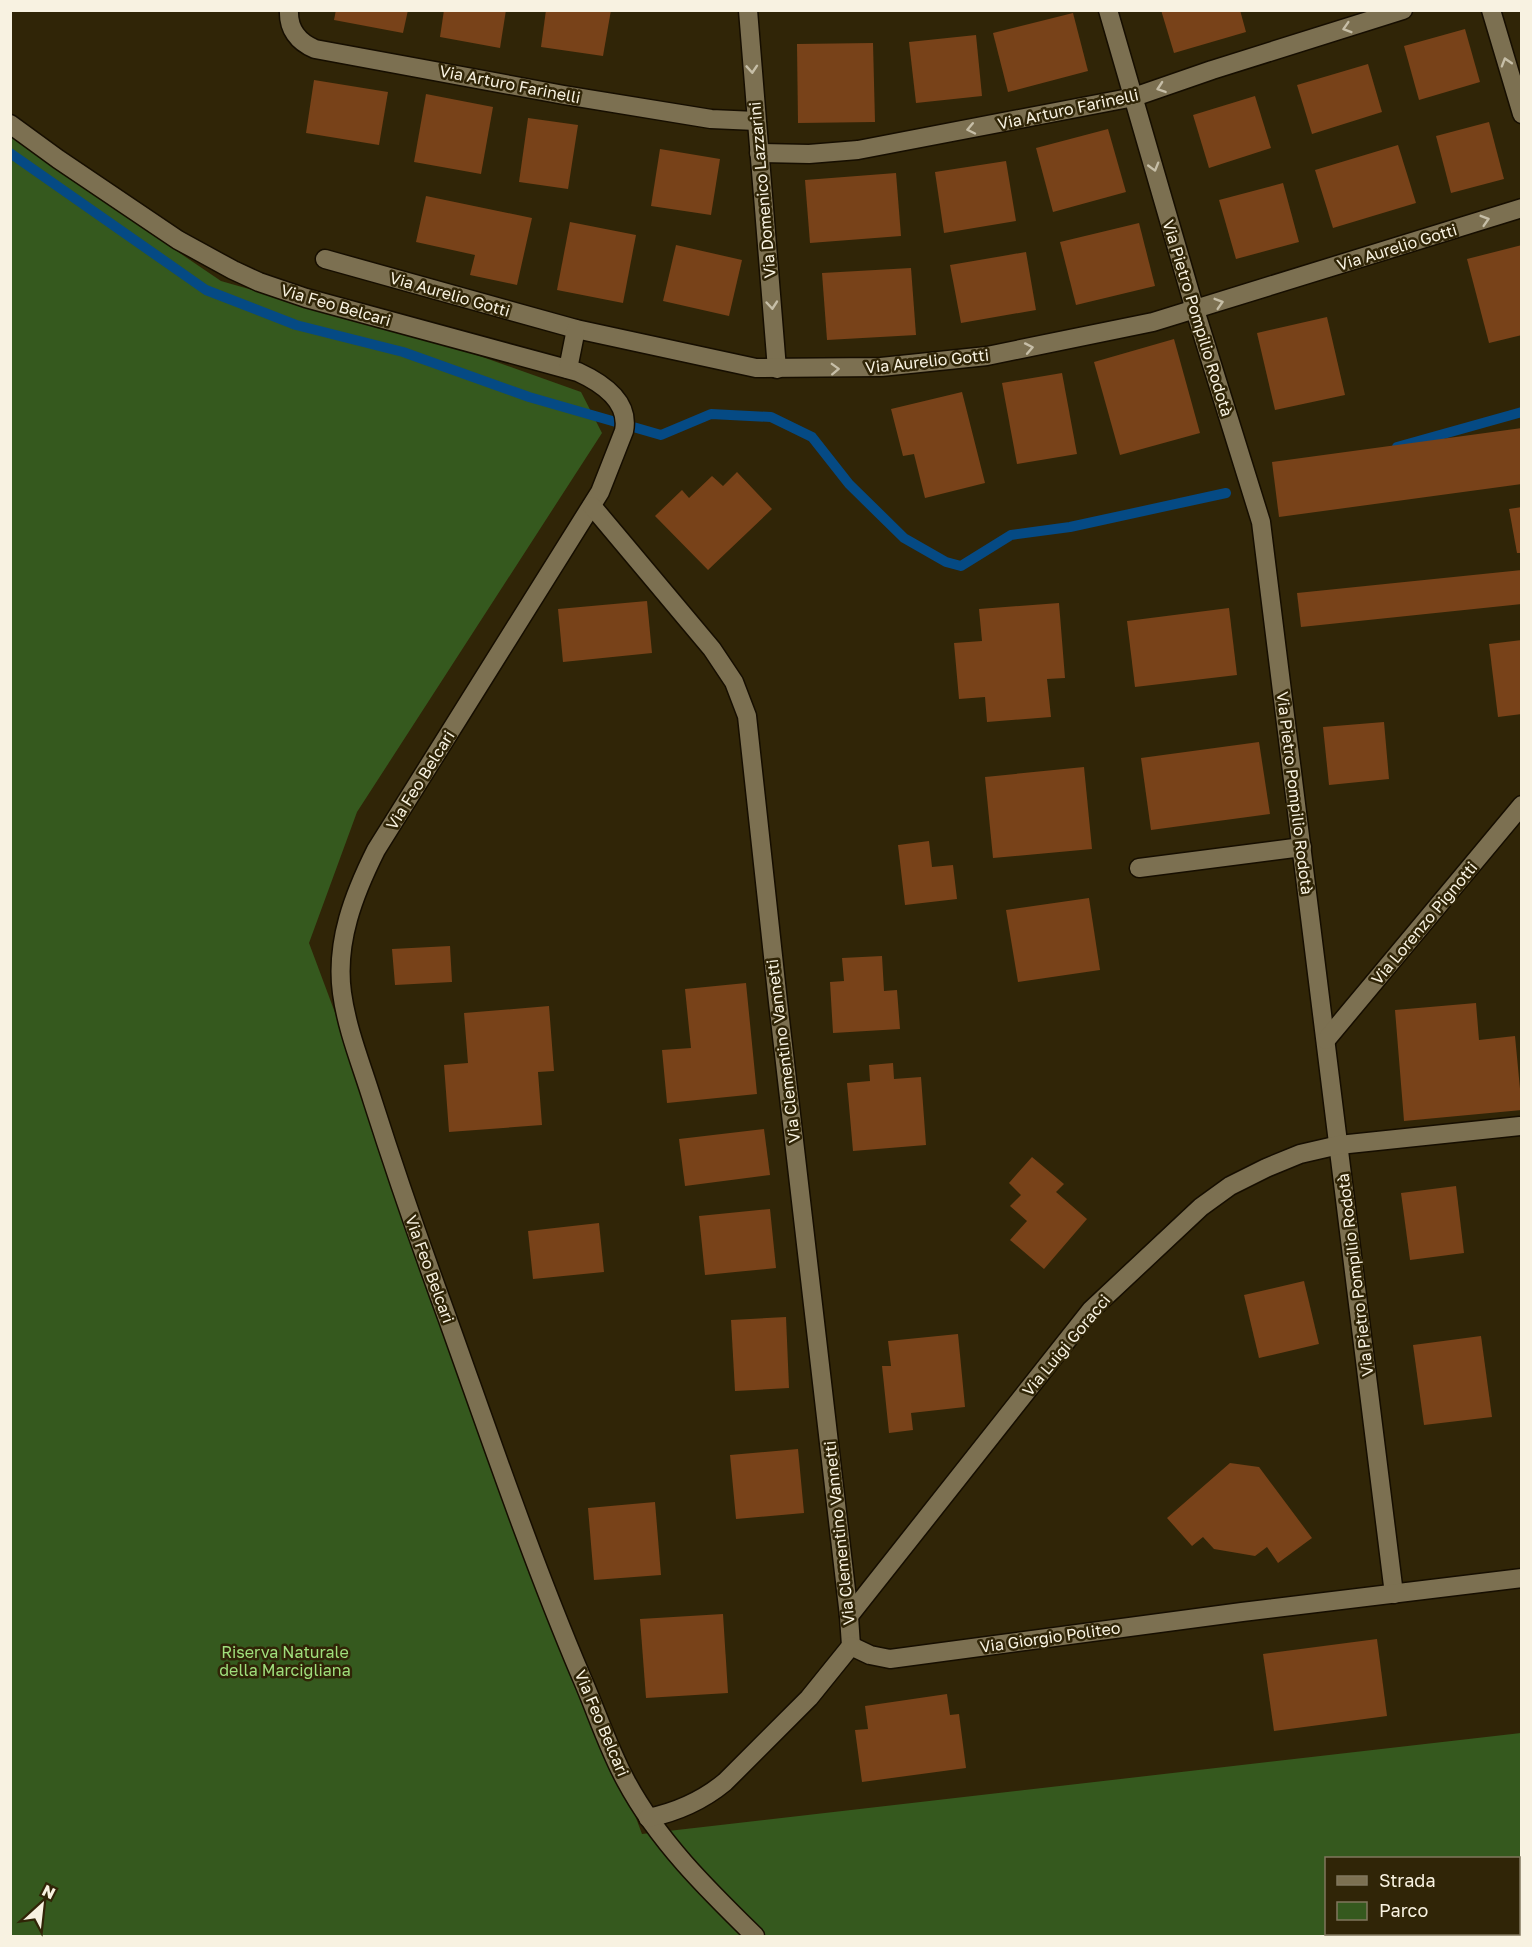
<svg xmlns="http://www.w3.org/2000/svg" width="1532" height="1947" font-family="'Golos Text',sans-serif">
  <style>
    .green { fill: #35591e; fill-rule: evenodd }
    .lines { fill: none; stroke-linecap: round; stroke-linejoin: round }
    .stream { stroke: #054a84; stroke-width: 10 }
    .building { fill: #784219 }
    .minor-casing { stroke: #160e00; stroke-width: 21 }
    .minor { stroke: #7c7051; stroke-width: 18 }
    .oneway { stroke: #c6bea7 }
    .labels { text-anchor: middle; stroke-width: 5; stroke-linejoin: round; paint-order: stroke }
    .street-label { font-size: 16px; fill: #f8f2e1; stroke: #302507 }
    .park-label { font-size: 16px; fill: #a0df7c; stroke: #302507 }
  </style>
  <rect width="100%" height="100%" fill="#302507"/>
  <!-- green -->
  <path class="green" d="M 10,135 L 53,167 L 221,281 L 474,354 L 581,392 L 602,433 L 357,812 L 309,943 L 642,1834 L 1521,1733 L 1521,1936 L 11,1936 ZM 1326,1858 L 1518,1858 L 1518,1934 L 1326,1934 Z"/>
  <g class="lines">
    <!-- stream -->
    <g class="stream">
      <polyline points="10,153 206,290 296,325 403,352 529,397 661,435 711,414 771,417 812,437 849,484 904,538 946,562 961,566 1011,535 1070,527 1226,493"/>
      <polyline points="1397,447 1522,412"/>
    </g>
  </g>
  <!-- building -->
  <g class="building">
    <polygon points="336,10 408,10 403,33 334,20"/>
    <polygon points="444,10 506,10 500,48 440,37"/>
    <polygon points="546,10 611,10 603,56 541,47"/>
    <polygon points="1161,10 1240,10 1246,32 1174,53"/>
    <polygon points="1073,13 1088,71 1008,92 993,33"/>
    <polygon points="1465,29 1480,82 1419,100 1404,46"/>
    <polygon points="976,35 982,96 916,103 909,42"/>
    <polygon points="873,43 875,122 798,123 797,44"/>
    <polygon points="1368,64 1382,112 1312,134 1297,85"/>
    <polygon points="314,80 388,92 379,145 306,133"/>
    <polygon points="426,94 493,107 481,174 414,162"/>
    <polygon points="1255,96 1271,148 1209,168 1193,115"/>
    <polygon points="528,118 578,125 568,189 519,182"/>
    <polygon points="1489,122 1504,179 1451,193 1436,136"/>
    <polygon points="1108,129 1126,192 1053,212 1036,148"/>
    <polygon points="1398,145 1416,203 1333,228 1315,170"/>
    <polygon points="660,149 720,159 711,215 651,206"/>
    <polygon points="1006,161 1016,221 944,233 935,172"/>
    <polygon points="896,173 901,236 810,243 805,180"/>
    <polygon points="1283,183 1299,242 1236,259 1219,200"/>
    <polygon points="426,196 532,218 517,285 470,275 475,255 416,242"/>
    <polygon points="570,222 636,235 623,303 557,290"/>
    <polygon points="1139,223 1155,286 1076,305 1060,242"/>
    <polygon points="676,245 742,260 729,316 663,301"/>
    <polygon points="1522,245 1522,335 1489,343 1467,259"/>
    <polygon points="1026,252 1036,310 961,323 950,265"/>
    <polygon points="911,268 916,335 827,340 822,273"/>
    <polygon points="1327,317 1345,395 1275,410 1257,333"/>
    <polygon points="1174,339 1200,433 1120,455 1094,362"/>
    <polygon points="1062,373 1077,454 1017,464 1002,383"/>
    <polygon points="962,392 985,483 925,498 914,454 903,456 891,409"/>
    <polygon points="1522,428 1522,484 1279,517 1272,462"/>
    <polygon points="737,472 772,509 708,570 655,516 682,490 689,498 712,476 723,486"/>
    <polygon points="1522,507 1522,553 1517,553 1509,509"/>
    <polygon points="1522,570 1522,604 1301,627 1297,593"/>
    <polygon points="647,601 652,653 563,662 558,609"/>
    <polygon points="1059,603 1065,678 1047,679 1051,717 987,722 985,697 959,699 954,643 982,641 979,609"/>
    <polygon points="1229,608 1237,675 1135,687 1127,621"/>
    <polygon points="1522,640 1522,714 1498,717 1489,644"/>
    <polygon points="1384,722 1389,779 1329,785 1323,727"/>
    <polygon points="1259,742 1270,814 1151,830 1141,758"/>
    <polygon points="1084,767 1092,849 993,858 985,777"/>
    <polygon points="929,841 932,867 953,865 957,899 905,905 898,845"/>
    <polygon points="1089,898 1100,970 1018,982 1006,910"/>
    <polygon points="450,946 452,982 395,985 392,949"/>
    <polygon points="882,956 884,991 897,990 900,1029 833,1033 830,982 844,981 842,958"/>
    <polygon points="746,983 757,1094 667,1103 662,1050 691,1048 685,989"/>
    <polygon points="1476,1003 1479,1040 1515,1036 1522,1110 1404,1121 1395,1010"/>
    <polygon points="549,1006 554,1071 538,1072 542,1125 449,1132 444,1065 468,1063 464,1013"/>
    <polygon points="893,1063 894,1079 921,1077 926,1145 853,1151 847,1083 870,1081 869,1065"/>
    <polygon points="764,1129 770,1175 685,1186 679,1139"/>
    <polygon points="1032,1157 1064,1184 1056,1192 1087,1219 1044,1269 1010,1240 1027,1221 1010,1206 1021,1195 1009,1183"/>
    <polygon points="1456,1186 1464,1253 1410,1260 1401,1193"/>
    <polygon points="770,1209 776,1268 705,1275 699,1216"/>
    <polygon points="599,1223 604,1272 533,1279 528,1231"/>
    <polygon points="1304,1281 1319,1344 1259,1358 1244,1295"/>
    <polygon points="786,1317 789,1388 735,1391 731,1320"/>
    <polygon points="958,1334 965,1407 911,1413 913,1430 889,1433 882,1366 891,1366 888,1341"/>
    <polygon points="1481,1336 1492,1417 1424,1425 1413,1345"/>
    <polygon points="798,1449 804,1513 736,1519 730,1455"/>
    <polygon points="1230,1463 1259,1467 1312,1538 1278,1563 1267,1547 1255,1556 1214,1549 1203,1537 1192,1546 1167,1518"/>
    <polygon points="655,1502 661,1575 594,1580 588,1508"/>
    <polygon points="723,1614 728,1693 646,1698 640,1619"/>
    <polygon points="1377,1639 1387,1716 1274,1731 1263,1654"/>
    <polygon points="947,1694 950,1715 959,1714 966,1768 862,1782 855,1730 868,1729 865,1706"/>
  </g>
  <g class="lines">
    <!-- minor casing -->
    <g class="minor-casing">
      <g id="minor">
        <path d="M 289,10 C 288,29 298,42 315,49 L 564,95 L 711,119 L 756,121"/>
        <polyline points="748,10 777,369"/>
        <polyline points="1108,10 1195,310 1261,522 1394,1594"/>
        <polyline points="1491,10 1522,114"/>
        <path d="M 10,124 L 58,159 L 178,240 L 233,270 L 259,282 L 306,298 L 578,372 C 602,383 630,401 624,431 L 600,492 L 376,850 C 354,894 335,942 342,993 C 347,1030 362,1066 373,1102 C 396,1174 421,1246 447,1317 C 490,1437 531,1558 581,1676 C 596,1710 608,1748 626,1781 C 658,1841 707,1889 755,1936"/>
        <polyline points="759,153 809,154 858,150 1134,97 1212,70 1403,10"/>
        <polyline points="325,259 576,329 756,368 881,367 987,356 1153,322 1522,208"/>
        <polyline points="568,369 576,329"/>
        <polyline points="592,506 712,649 734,682 747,716 778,1002 849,1616 851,1646"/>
        <polyline points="1139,868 1302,847"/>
        <polyline points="1326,1040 1522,805"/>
        <polyline points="849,1616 1091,1310 1201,1207 1230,1186 1266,1168 1300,1154 1339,1145 1520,1126"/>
        <polyline points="851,1646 870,1655 890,1659 1242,1612 1522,1578"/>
        <path d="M 648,1818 C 677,1812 702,1801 725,1782 L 809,1698 L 851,1646"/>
      </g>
    </g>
    <!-- minor -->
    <use href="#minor" class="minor"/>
  </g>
  <!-- one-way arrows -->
  <defs><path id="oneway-chevron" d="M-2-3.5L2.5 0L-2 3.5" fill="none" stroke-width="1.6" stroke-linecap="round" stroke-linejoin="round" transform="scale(1.5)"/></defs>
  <g class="oneway">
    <use href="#oneway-chevron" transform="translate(1347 28) rotate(163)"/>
    <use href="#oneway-chevron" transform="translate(1506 62) rotate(-107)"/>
    <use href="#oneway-chevron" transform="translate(752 69) rotate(86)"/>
    <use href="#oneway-chevron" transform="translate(1161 88) rotate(161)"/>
    <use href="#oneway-chevron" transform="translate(971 129) rotate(168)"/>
    <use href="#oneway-chevron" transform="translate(1154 167) rotate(74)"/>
    <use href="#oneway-chevron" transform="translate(1485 220) rotate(-17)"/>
    <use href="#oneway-chevron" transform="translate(1219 303) rotate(-17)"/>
    <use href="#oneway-chevron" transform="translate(772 305) rotate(85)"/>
    <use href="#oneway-chevron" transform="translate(1029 348) rotate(-11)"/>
    <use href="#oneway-chevron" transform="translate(835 369) rotate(-2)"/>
  </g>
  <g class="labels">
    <!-- street labels -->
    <g class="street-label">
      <text transform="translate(510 84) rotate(11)" y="6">Via Arturo Farinelli</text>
      <text transform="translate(1068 109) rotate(-12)" y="6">Via Arturo Farinelli</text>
      <text transform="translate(762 190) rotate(-95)" y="6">Via Domenico Lazzarini</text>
      <text transform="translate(1397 247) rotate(-17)" y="6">Via Aurelio Gotti</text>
      <text transform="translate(450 294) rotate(16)" y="6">Via Aurelio Gotti</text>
      <text transform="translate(336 305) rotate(16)" y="6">Via Feo Belcari</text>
      <text transform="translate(1198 318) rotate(73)" y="6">Via Pietro Pompilio Rodotà</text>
      <text transform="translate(927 361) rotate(-6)" y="6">Via Aurelio Gotti</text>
      <text transform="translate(420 780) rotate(-58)" y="6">Via Feo Belcari</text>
      <text transform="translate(1295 793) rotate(83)" y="6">Via Pietro Pompilio Rodotà</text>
      <text transform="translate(1424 923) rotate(-50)" y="6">Via Lorenzo Pignotti</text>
      <text transform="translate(783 1051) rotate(-97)" y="6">Via Clementino Vannetti</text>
      <text transform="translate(430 1269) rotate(70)" y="6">Via Feo Belcari</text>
      <text transform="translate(1355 1275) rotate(-97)" y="6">Via Pietro Pompilio Rodotà</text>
      <text transform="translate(1066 1345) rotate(-50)" y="6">Via Luigi Goracci</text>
      <text transform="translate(839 1533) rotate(-96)" y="6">Via Clementino Vannetti</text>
      <text transform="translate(1050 1637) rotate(-8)" y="6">Via Giorgio Politeo</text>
      <text transform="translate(602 1723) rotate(67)" y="6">Via Feo Belcari</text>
    </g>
    <!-- park labels -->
    <g class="park-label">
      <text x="285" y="1658">Riserva Naturale<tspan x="285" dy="18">della Marcigliana</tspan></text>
    </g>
  </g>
  <!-- border -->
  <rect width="1532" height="1947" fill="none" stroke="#f8f2e1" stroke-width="24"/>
  <!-- legend -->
  <rect x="1325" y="1857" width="195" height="78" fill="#302507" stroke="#80775e" stroke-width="1.5"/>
  <rect x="1337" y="1876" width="30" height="9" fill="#7c7051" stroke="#80775e" stroke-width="1.5"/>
  <text x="1379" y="1887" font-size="18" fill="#f8f2e1">Strada</text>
  <rect x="1337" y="1902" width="30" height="18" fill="#35591e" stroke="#80775e" stroke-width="1.5"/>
  <text x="1379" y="1917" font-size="18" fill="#f8f2e1">Parco</text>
  <!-- north arrow -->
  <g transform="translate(42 1905) rotate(27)" stroke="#302507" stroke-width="4.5" paint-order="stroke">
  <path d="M0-4.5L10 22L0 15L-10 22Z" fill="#f8f2e1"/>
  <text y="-9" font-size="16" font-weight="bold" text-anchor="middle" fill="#f8f2e1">N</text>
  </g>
</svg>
